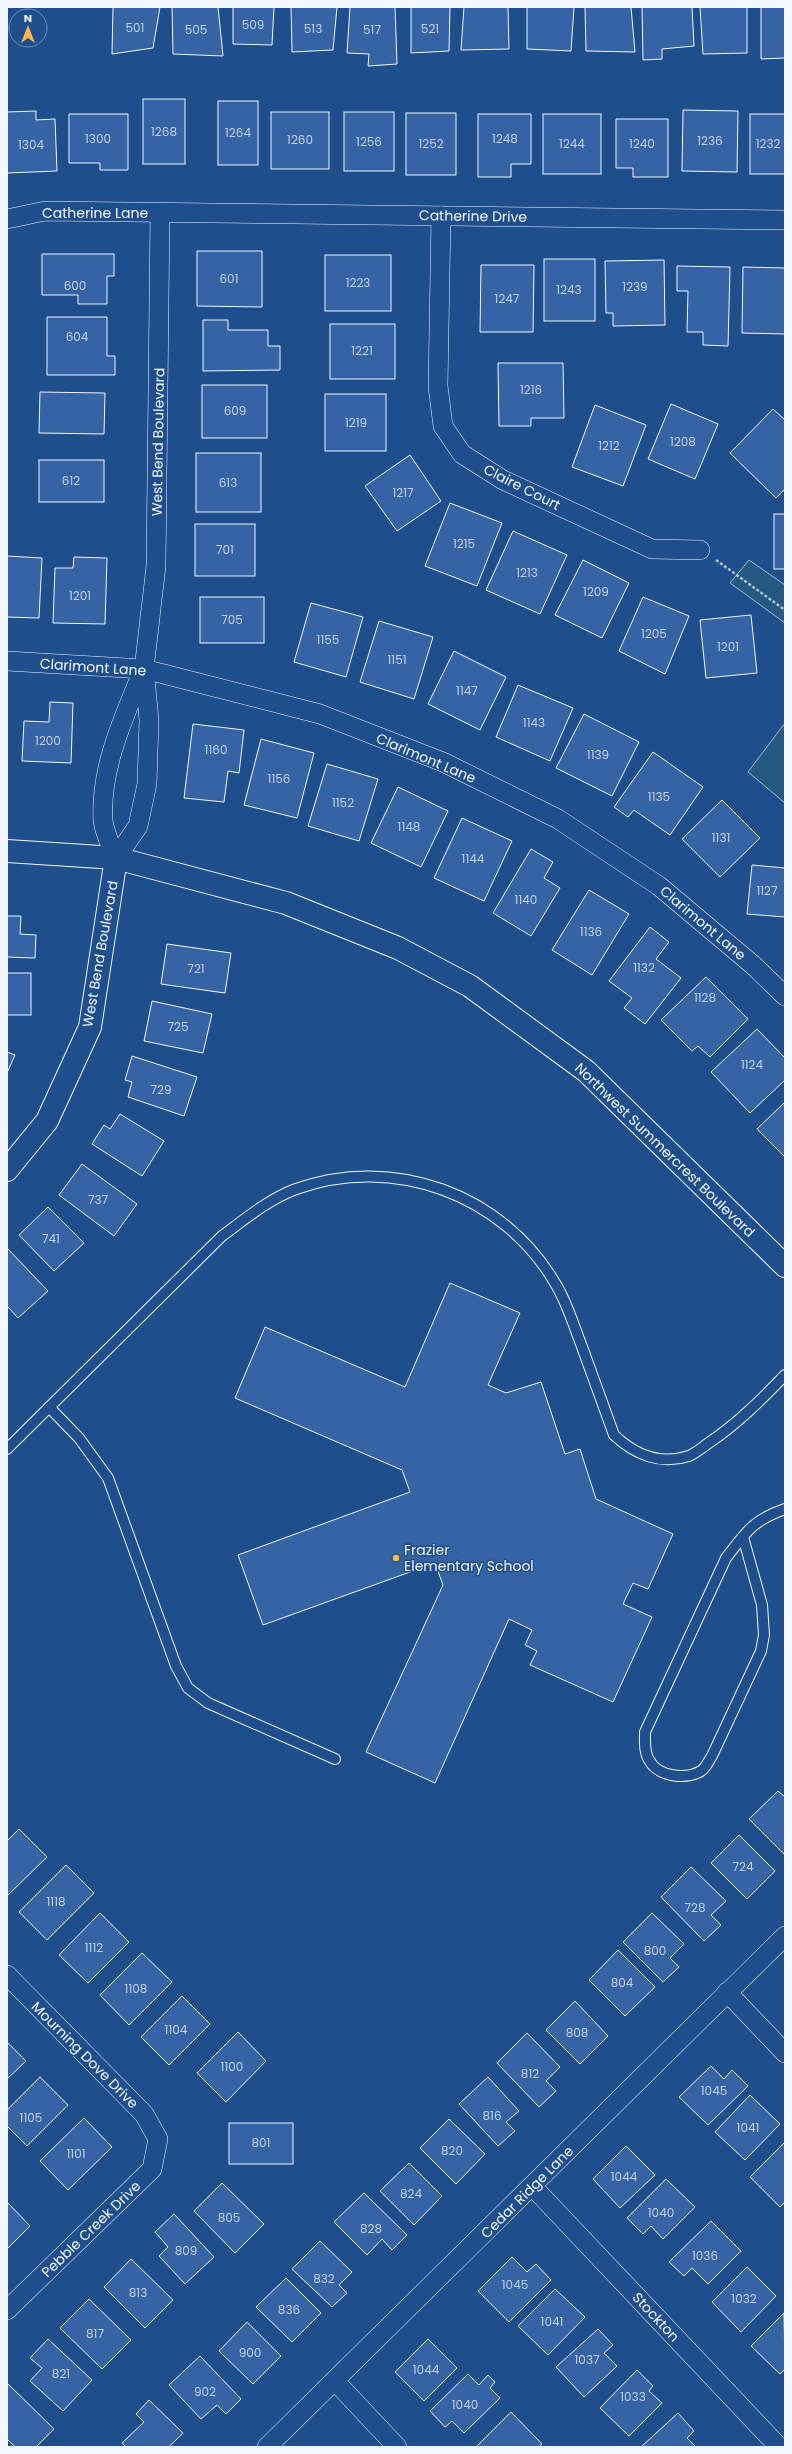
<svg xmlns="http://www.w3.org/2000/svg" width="792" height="2454" font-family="Poppins,sans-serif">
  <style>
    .green { fill: #245a82; stroke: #a8bbd7 }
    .building { fill: #3563a3; stroke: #f2f6ff }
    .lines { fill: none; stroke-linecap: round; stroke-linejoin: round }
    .service-casing { stroke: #f2f6ff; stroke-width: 12 }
    .minor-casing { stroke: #f2f6ff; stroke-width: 20 }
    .tertiary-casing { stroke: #f2f6ff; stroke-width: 24 }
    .path { stroke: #b3c4dc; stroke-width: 2.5; stroke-dasharray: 3 2; stroke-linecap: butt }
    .service { stroke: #1f4e8c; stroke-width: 10 }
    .minor { stroke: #1f4e8c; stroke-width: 19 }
    .tertiary { stroke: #1f4e8c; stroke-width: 22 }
    .poi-dot { fill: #ffb74d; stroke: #1f4e8c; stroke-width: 1.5 }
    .labels { text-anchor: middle; stroke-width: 3; stroke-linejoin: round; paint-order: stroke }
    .number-label { font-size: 12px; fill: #c3d1e8 }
    .street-label { font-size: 14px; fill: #f2f6ff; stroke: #1f4e8c }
    .poi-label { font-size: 14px; fill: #f2f6ff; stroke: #1f4e8c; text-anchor: start }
  </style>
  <rect width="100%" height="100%" fill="#1f4e8c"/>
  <!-- green -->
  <g class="green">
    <polygon points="749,560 785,585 785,623 730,583"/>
    <polygon points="785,723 785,803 748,772"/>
  </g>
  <!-- building -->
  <g class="building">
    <polygon points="113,7 160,7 153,48 112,54"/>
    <polygon points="172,7 218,7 223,56 173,54"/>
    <polygon points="233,7 274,7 272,45 233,44"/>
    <polygon points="291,7 337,7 333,50 292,52"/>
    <polygon points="350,7 395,7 397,64 368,66 369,54 347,53"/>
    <polygon points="411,7 450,7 449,51 411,53"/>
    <polygon points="464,7 508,7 509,49 461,50"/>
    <polygon points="527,7 574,7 571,51 527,49"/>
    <polygon points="585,7 631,7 635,52 586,51"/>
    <polygon points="642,7 692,7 694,46 662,49 662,59 643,60"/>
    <polygon points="700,7 747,7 747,53 703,54"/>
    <polygon points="761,7 785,7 785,58 761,59"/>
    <rect x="143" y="99" width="42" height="65"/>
    <rect x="218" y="101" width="40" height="64"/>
    <polygon points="683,110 738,111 737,172 682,171"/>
    <polygon points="36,111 36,120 55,119 57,171 7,173 7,112"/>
    <rect x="271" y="112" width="58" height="57"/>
    <rect x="344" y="112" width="50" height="59"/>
    <rect x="406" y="113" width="50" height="62"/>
    <polygon points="69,114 128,114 128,170 100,170 100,163 69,163"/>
    <polygon points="478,114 531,114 531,164 511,164 511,177 478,177"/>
    <rect x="543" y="114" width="58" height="60"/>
    <rect x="750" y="114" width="35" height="60"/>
    <polygon points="616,119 668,119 668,177 633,177 633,168 616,168"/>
    <polygon points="197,251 262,251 262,307 197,306"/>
    <polygon points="42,254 114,254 114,276 107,276 107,304 78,304 78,295 42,295"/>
    <rect x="325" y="255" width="66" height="56"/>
    <rect x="544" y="259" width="51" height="62"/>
    <polygon points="664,260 665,325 613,326 613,313 606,313 605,261"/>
    <polygon points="481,265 534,265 533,332 480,332"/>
    <polygon points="677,266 730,267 728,346 703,345 703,332 687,332 688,291 677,291"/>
    <polygon points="743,267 785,268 785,334 742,333"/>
    <polygon points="47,317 107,317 107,356 115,356 115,375 47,375"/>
    <polygon points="203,320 228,320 228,330 268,330 268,346 280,346 280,370 203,371"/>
    <rect x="330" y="324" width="65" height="55"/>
    <polygon points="498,363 563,363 564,418 531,418 531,426 499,426"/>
    <rect x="202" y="385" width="65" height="53"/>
    <polygon points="40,392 105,393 104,434 39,433"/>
    <rect x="325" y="394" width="61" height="57"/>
    <polygon points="671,404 718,424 695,479 648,459"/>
    <polygon points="595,405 646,425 623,486 572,467"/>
    <polygon points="773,409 785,420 785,489 776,498 730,453"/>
    <rect x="196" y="453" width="65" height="59"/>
    <polygon points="410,455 441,501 397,531 365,486"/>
    <rect x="39" y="460" width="65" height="42"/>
    <polygon points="450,503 502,523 477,586 425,566"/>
    <rect x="774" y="514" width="11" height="55"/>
    <rect x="195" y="524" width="60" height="52"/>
    <polygon points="513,531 567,555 540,614 486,590"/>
    <polygon points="7,556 42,558 39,618 7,617"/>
    <polygon points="74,557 107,558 105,624 53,623 55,568 73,568"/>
    <polygon points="583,560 629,583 602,638 555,615"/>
    <rect x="200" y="597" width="64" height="46"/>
    <polygon points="643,597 689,616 665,674 619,651"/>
    <polygon points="311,603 363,617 346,677 294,662"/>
    <polygon points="751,615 757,673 706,678 700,620"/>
    <polygon points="379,621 433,637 414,699 360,682"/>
    <polygon points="454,651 506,677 480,730 428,704"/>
    <polygon points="518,685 573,708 550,761 496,737"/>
    <polygon points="50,702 73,703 71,763 22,761 24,721 49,722"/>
    <polygon points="584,714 639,742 612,796 556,768"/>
    <polygon points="193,724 244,730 239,773 228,771 224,802 184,798"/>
    <polygon points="261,739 314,753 297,818 244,805"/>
    <polygon points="653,752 703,787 670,835 634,810 628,817 614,807"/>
    <polygon points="327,764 378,779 359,841 308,826"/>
    <polygon points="398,787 448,811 421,867 371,843"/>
    <polygon points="722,800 760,838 720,877 682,839"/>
    <polygon points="462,818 512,841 484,901 434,878"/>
    <polygon points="531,849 553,862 544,878 560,888 531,936 493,913"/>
    <polygon points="752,865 785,868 785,917 747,914"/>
    <polygon points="589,890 629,914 592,975 552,950"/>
    <polygon points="7,916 21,916 20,934 36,935 35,958 7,957"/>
    <polygon points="650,927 669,942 656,959 681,978 645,1024 624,1008 632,998 609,981"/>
    <polygon points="167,944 231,953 225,993 161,984"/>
    <rect x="7" y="973" width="24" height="42"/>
    <polygon points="706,977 748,1019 710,1057 698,1046 692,1051 661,1020"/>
    <polygon points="152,1001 212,1014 203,1053 144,1041"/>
    <polygon points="757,1029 785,1058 785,1080 750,1113 711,1072"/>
    <polygon points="7,1052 15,1055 7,1073"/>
    <polygon points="132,1056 197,1077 184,1116 128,1097 132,1082 125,1080"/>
    <polygon points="785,1102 785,1157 757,1129"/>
    <polygon points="120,1114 164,1141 142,1176 92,1144 104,1125 110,1129"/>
    <polygon points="82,1164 137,1204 114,1236 59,1195"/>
    <polygon points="48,1207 84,1243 54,1271 19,1235"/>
    <polygon points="7,1248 48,1291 18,1318 7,1306"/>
    <polygon points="450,1283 520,1313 488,1385 506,1393 541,1382 565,1454 580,1449 596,1499 673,1534 648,1589 633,1583 623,1604 652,1617 613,1702 530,1665 537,1651 525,1645 532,1630 509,1619 435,1783 366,1752 443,1585 435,1563 263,1625 238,1555 410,1492 402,1470 235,1398 265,1327 405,1387"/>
    <polygon points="778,1791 785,1797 785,1855 749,1819"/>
    <polygon points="19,1829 47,1857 7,1896 7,1841"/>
    <polygon points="739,1835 775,1871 747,1899 711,1863"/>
    <polygon points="66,1865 94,1893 47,1940 19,1912"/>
    <polygon points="691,1867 726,1901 711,1915 721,1925 704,1941 661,1897"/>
    <polygon points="100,1913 129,1942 88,1983 59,1955"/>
    <polygon points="652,1913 684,1944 670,1958 679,1967 663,1982 623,1942"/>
    <polygon points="618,1950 655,1987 625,2016 589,1980"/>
    <polygon points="142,1953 172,1982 129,2025 100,1995"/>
    <polygon points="182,1996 210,2024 169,2065 141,2037"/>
    <polygon points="575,2001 608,2036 580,2064 546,2030"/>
    <polygon points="238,2032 266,2061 226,2102 197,2073"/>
    <polygon points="527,2033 560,2067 546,2081 556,2091 539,2107 497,2063"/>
    <polygon points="7,2042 26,2061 7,2079"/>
    <polygon points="711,2066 724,2079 732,2070 748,2086 708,2125 679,2097"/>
    <polygon points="40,2077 68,2105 27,2146 7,2126 7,2110"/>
    <polygon points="488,2077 519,2111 506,2122 515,2131 498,2146 459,2104"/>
    <polygon points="750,2095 780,2124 745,2160 715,2132"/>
    <polygon points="84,2118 112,2147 68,2190 40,2161"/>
    <polygon points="449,2119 485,2154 456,2184 420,2148"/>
    <rect x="229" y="2123" width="64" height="41"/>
    <polygon points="785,2142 785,2202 780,2207 750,2177"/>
    <polygon points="626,2146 655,2175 620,2208 593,2179"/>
    <polygon points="409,2163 442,2196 414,2225 380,2191"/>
    <polygon points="666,2179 695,2207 663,2239 651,2226 643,2234 627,2218"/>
    <polygon points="222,2183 264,2224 235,2253 194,2211"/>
    <polygon points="364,2193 407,2235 392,2250 382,2239 367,2255 334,2222"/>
    <polygon points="7,2202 30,2226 7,2249"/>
    <polygon points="174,2214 214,2257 185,2284 159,2256 168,2247 155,2232"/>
    <polygon points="711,2221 741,2251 708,2284 692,2268 684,2276 669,2262"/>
    <polygon points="320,2241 352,2272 339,2285 347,2293 332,2307 292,2269"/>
    <polygon points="512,2257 527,2272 536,2264 551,2280 509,2322 478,2291"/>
    <polygon points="131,2259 173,2300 145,2328 104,2287"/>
    <polygon points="747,2267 776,2296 741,2332 712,2302"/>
    <polygon points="286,2278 321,2313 292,2342 256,2307"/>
    <polygon points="555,2289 585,2317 548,2355 518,2326"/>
    <polygon points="89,2299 131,2340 102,2369 60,2328"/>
    <polygon points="784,2313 785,2369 780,2374 751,2346"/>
    <polygon points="247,2322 281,2356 253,2384 219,2351"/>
    <polygon points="598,2329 613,2345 604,2353 617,2366 584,2397 556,2367"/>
    <polygon points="48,2339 92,2380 63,2411 30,2381 42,2368 30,2358"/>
    <polygon points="428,2339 457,2368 424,2401 395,2372"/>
    <polygon points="200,2356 241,2399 226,2414 217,2405 201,2419 169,2385"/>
    <polygon points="637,2370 653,2386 649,2391 662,2403 629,2436 600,2408"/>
    <polygon points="468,2374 479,2385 488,2375 495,2382 490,2388 500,2398 464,2433 452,2421 445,2427 430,2411"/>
    <polygon points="7,2383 54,2429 36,2447 15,2447 7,2439"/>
    <polygon points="149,2400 183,2433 169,2447 126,2447 122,2443 144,2422 136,2414"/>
    <polygon points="511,2412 542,2444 539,2447 476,2447"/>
    <polygon points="678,2413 694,2431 687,2438 696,2447 641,2447"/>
  </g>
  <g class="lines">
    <!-- service casing -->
    <g class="service-casing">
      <g id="service">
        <polyline points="49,1407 79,1438 108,1478 176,1666 188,1688 208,1703 335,1759"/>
        <path d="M 7,1449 L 222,1236 C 245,1219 269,1199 296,1189 C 393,1154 503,1194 555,1283 C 567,1302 573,1324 581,1344 C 592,1375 603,1405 614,1435 C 635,1455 661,1465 689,1456 C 696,1453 704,1446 710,1442 C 738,1423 761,1400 785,1375"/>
        <path d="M 743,1537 L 762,1605 L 764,1635 L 761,1651 L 712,1756 C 709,1760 706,1768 701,1771 C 686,1780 658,1777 649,1760 C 644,1752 645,1741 645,1732 L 726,1558 C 746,1532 753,1520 785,1509"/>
      </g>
    </g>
    <!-- minor casing -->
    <g class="minor-casing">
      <g id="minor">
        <polyline points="441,216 438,386 443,426 462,454 503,480 652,549 700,550"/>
        <polyline points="7,219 45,211 785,220"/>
        <polyline points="7,661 144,669 320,714 443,762 558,819 659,886 753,965 785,996"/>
        <polyline points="116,858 138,826 147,784 149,720 144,669 156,566 160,213"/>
        <path d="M 116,858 C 112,847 104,833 103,820 C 100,769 123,719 142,673"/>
        <polyline points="7,1975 144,2114 158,2139 152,2169 7,2310"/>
        <polyline points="727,1992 785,2053"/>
        <polyline points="533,2187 779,2447"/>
        <polyline points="335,2381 397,2447"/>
        <polyline points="267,2447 785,1936"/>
      </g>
    </g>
    <!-- tertiary casing -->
    <g class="tertiary-casing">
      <g id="tertiary">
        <polyline points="7,851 116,858 286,903 398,948 470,986 586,1071 785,1266"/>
        <polyline points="7,1170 47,1121 90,1027 116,858"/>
      </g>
    </g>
    <!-- path -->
    <polyline class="path" points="716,560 785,610"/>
    <!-- service -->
    <use href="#service" class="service"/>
    <!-- minor -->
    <use href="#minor" class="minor"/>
    <!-- tertiary -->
    <use href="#tertiary" class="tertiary"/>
  </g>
  <!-- markers -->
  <circle class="poi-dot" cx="396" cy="1558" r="4"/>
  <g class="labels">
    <!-- number labels -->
    <g class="number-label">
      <text x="253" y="29">509</text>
      <text x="135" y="32">501</text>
      <text x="313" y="33">513</text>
      <text x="430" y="33">521</text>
      <text x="196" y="34">505</text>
      <text x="372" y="34">517</text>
      <text x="164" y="136">1268</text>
      <text x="238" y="137">1264</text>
      <text x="98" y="143">1300</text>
      <text x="505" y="143">1248</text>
      <text x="300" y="144">1260</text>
      <text x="710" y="145">1236</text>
      <text x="369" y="146">1256</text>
      <text x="431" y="148">1252</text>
      <text x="572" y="148">1244</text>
      <text x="642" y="148">1240</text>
      <text x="768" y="148">1232</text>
      <text x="31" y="149">1304</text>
      <text x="229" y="283">601</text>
      <text x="358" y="287">1223</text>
      <text x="75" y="290">600</text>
      <text x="635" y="291">1239</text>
      <text x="569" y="294">1243</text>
      <text x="507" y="303">1247</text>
      <text x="77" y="341">604</text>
      <text x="362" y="355">1221</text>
      <text x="531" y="394">1216</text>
      <text x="235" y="415">609</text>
      <text x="356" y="427">1219</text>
      <text x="683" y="446">1208</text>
      <text x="609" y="450">1212</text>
      <text x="71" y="485">612</text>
      <text x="228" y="487">613</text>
      <text x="403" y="497">1217</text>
      <text x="464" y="548">1215</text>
      <text x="225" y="554">701</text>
      <text x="527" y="577">1213</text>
      <text x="596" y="596">1209</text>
      <text x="80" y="600">1201</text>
      <text x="232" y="624">705</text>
      <text x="654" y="638">1205</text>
      <text x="328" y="644">1155</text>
      <text x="728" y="651">1201</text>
      <text x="397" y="664">1151</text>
      <text x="467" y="695">1147</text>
      <text x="534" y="727">1143</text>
      <text x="48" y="745">1200</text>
      <text x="216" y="754">1160</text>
      <text x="598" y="759">1139</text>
      <text x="279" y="783">1156</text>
      <text x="659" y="801">1135</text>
      <text x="343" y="807">1152</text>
      <text x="409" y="831">1148</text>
      <text x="721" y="842">1131</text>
      <text x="473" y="863">1144</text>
      <text x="767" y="895">1127</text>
      <text x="526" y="904">1140</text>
      <text x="591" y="936">1136</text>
      <text x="644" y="972">1132</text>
      <text x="196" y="973">721</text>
      <text x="705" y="1002">1128</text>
      <text x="178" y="1031">725</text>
      <text x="752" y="1069">1124</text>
      <text x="161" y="1094">729</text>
      <text x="98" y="1204">737</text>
      <text x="51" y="1243">741</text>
      <text x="743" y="1871">724</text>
      <text x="56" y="1906">1118</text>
      <text x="695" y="1912">728</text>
      <text x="94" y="1952">1112</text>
      <text x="655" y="1955">800</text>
      <text x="622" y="1987">804</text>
      <text x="136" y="1993">1108</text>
      <text x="176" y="2034">1104</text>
      <text x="577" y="2037">808</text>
      <text x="232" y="2071">1100</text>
      <text x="530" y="2078">812</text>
      <text x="714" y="2095">1045</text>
      <text x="492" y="2120">816</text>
      <text x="31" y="2122">1105</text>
      <text x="748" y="2132">1041</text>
      <text x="261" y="2147">801</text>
      <text x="452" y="2155">820</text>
      <text x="76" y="2158">1101</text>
      <text x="624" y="2181">1044</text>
      <text x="411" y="2198">824</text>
      <text x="661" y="2217">1040</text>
      <text x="229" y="2222">805</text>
      <text x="371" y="2233">828</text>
      <text x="186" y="2255">809</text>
      <text x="705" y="2260">1036</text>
      <text x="324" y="2283">832</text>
      <text x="515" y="2289">1045</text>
      <text x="138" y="2297">813</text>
      <text x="744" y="2303">1032</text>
      <text x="289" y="2314">836</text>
      <text x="552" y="2326">1041</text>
      <text x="95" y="2338">817</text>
      <text x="250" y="2357">900</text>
      <text x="587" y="2364">1037</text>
      <text x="426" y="2374">1044</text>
      <text x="61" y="2378">821</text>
      <text x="205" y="2396">902</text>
      <text x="633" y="2401">1033</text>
      <text x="465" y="2409">1040</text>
    </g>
    <!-- street labels -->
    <g class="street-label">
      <text x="95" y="218">Catherine Lane</text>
      <text transform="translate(473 216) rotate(1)" y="5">Catherine Drive</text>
      <text transform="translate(158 442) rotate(-89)" y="5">West Bend Boulevard</text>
      <text transform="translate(522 487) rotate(27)" y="5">Claire Court</text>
      <text transform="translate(93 667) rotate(4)" y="5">Clarimont Lane</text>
      <text transform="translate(426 758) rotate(23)" y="5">Clarimont Lane</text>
      <text transform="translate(703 923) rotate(40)" y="5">Clarimont Lane</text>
      <text transform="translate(100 954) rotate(-80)" y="5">West Bend Boulevard</text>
      <text transform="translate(665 1150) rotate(44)" y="5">Northwest Summercrest Boulevard</text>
      <text transform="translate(85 2055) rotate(45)" y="5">Mourning Dove Drive</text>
      <text transform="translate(527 2192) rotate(-45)" y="5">Cedar Ridge Lane</text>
      <text transform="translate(91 2229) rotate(-44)" y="5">Pebble Creek Drive</text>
      <text transform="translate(656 2317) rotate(47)" y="5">Stockton</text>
    </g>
    <!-- poi labels -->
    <g class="poi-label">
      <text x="404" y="1555">Frazier<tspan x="404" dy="16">Elementary School</tspan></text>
    </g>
  </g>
  <!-- border -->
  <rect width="792" height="2454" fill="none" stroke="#f2f6ff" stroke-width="16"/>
  <!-- north arrow -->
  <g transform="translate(28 28)"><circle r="19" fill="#1f4e8c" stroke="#7391ba"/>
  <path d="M0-3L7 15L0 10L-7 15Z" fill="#ffb74d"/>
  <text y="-6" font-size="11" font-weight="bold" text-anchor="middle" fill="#f2f6ff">N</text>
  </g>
</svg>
